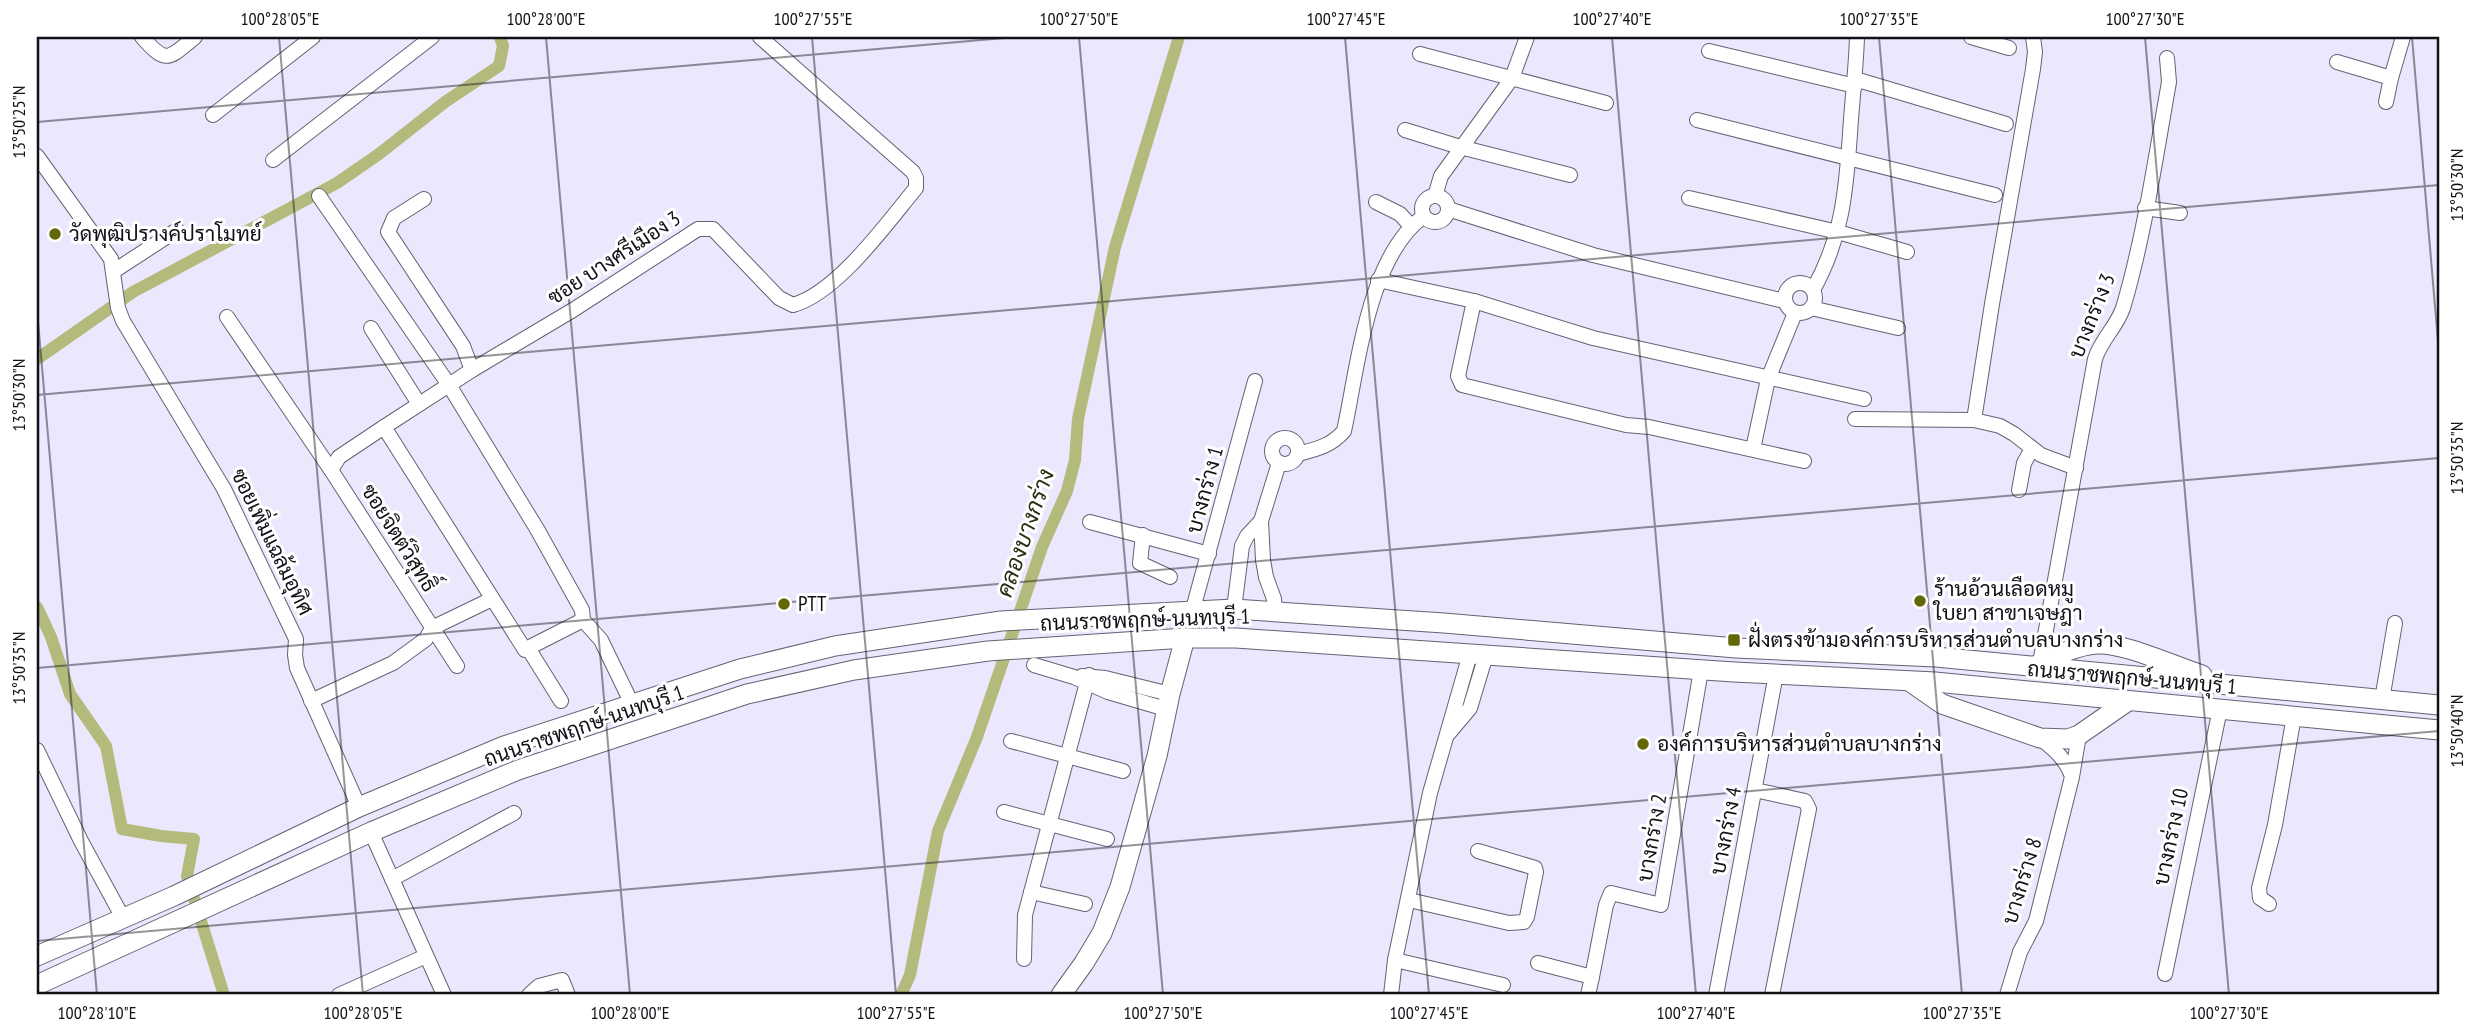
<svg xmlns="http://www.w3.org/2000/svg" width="2476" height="1032" font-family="'PT Sans Narrow',Sarabun,sans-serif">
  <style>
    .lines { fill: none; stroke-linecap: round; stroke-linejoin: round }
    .canal { stroke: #b3ba7b; stroke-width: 12 }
    .street-casing { stroke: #656274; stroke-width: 16 }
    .secondary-casing { stroke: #656274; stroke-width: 21 }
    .street { stroke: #fff; stroke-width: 14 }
    .secondary { stroke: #fff; stroke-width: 19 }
    .ticks { fill: none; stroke: #131118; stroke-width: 2; stroke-opacity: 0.45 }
    .poi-dot { fill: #626808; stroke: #fff; stroke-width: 2.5 }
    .labels { text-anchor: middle; stroke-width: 6; stroke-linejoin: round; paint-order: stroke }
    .poi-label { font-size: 21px; fill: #131118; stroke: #fff; text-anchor: start }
    .street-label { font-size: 21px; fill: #131118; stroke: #fff }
    .water-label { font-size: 23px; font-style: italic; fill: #2b2d11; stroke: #fff }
    .neatline { fill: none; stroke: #131118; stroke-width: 2.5 }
    .ticks-label { font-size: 18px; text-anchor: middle; fill: #131118 }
  </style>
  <rect width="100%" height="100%" fill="#ebe7fd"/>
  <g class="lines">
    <!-- canal -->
    <g class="canal">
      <polyline points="37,359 133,292 337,183 379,154 445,102 499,66 503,46 500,37"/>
      <polyline points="37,607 51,637 70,694 106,746 122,829 161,836 194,839 187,876 224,995"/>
      <polyline points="901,995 910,975 938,831 977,737 1042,547 1067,491 1075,460 1078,419 1115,247 1179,37"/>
    </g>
    <!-- street casing -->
    <g class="street-casing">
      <g id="street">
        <path d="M 142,37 C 167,65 168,59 195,37"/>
        <polyline points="1971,37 2009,48"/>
        <polyline points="1709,51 1855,86"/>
        <polyline points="1420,54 1606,103"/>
        <polyline points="2337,62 2391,78 2403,37"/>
        <polyline points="1855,79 2006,124"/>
        <polyline points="2386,102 2391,78"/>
        <polyline points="213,115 313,37"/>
        <polyline points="1697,120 1995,195"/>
        <polyline points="1405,130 1460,147 1570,175"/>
        <polyline points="37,156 111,259 118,308 123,321 224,489 296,639 295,655 297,668 359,807"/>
        <polyline points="273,160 432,37"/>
        <polyline points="319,196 449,385 537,529 582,610 583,620 601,640 632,704"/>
        <polyline points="1435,196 1441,176 1512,78 1527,37"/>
        <circle cx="1435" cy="209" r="13"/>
        <polyline points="1689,198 1838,232 1907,252"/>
        <polyline points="424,199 394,218 388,232 463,346 472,370"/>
        <polyline points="1376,202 1400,214 1411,226"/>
        <polyline points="2145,208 2180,213"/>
        <polyline points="1448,209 1593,255 1784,301"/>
        <polyline points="114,271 177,230"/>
        <polyline points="1378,280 1474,301 1593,338 1864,399"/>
        <circle cx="1800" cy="298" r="15"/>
        <path d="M 1813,290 C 1842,238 1846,192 1850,134 C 1852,101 1856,69 1857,37"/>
        <polyline points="1474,301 1458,376 1462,385 1626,425 1649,427 1804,461"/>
        <polyline points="1811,308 1898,328"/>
        <polyline points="227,317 331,470 457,666"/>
        <polyline points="371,328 419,404"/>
        <polyline points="1855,419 1974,420 2000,426 2014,434 2041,455 2076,468"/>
        <polyline points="1974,420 1992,304 2033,69 2035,52 2033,37"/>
        <polyline points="384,427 525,650 528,648 561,701"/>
        <circle cx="1285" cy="451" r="13"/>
        <polyline points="1753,449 1768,379 1795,313"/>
        <path d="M 1298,454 C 1317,449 1331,446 1344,431 C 1358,367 1368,256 1424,216"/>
        <path d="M 331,470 L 339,457 L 384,427 L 472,370 L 573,310 L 698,229 L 713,229 L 779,298 L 793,305 C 837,293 887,223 916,188 L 916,178 L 913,172 L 760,37"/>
        <polyline points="2019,490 2024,463 2032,449"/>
        <polyline points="1090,522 1209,554"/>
        <polyline points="1143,535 1140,563 1170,577"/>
        <polyline points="1193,609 1255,381"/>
        <polyline points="1234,609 1242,546 1247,536 1261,521"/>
        <polyline points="1275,611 1274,599 1266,577 1263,560 1261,521 1279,463"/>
        <polyline points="528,648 583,620"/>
        <path d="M 2040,663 L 2095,359 C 2102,338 2116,328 2123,308 C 2144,238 2156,155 2169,82 L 2167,58"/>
        <polyline points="1034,665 1074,677 1108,692 1166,709"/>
        <polyline points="1082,676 1105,678 1170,694"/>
        <polyline points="2382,700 2395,623"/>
        <polyline points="311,701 393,663 426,639 432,628 492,599"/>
        <polyline points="1449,733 1470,708 1486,655"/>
        <path d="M 2040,738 C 2055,750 2065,758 2072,776"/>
        <polyline points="1011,741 1123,771"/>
        <polyline points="37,750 81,841 123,918"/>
        <polyline points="1755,790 1805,801 1809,809 1772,995"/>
        <polyline points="1004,812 1107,839"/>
        <polyline points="371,832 444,995"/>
        <polyline points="392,879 514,813"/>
        <polyline points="1031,892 1085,904"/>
        <polyline points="1409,900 1509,923 1524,922 1527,917 1536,872 1535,868 1478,851"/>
        <polyline points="2269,904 2260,898 2259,888 2275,825 2294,716"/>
        <polyline points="1024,959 1025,915 1089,675"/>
        <polyline points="1395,960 1503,985"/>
        <polyline points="1538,963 1592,977 1606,905 1611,893 1661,905 1701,670"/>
        <polyline points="2165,974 2220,709"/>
        <polyline points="339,995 426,956"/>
        <polyline points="529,995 539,986 562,980 568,995"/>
        <polyline points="1391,995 1395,960 1430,793 1470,654"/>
        <polyline points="1588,995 1592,977"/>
        <polyline points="1716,995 1776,674"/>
        <polyline points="2007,995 2020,952 2036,921 2072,777 2079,735"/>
      </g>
    </g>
    <!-- secondary casing -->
    <g class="secondary-casing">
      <g id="secondary">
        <path d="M 2035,666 C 2053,657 2077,645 2097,644 C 2126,643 2173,666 2202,675"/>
        <polyline points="1909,681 1942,704 2040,738 2068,739 2079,735 2128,701"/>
        <polyline points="37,956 174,896 359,807 504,746 740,669 835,646 1001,621 1234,609 1444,623 1736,648 1936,657 2439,705"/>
        <polyline points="37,985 371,832 518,770 747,694 854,670 988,651 1185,638 1236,638 1734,672 1935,682 2439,730"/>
        <polyline points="1061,995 1084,963 1102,933 1120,887 1157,756 1170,694 1185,638"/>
      </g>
    </g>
    <!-- street -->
    <use href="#street" class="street"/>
    <!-- secondary -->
    <use href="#secondary" class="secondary"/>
  </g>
  <!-- ticks -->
  <path class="ticks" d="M 279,37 L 363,995M 546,37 L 630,995M 812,37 L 896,995M 1079,37 L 1163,995M 1345,37 L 1429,995M 1612,37 L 1696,995M 1879,37 L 1962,995M 2145,37 L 2229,995M 2412,37 L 2439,353M 37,122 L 1016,37M 37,310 L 97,995M 37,395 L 2439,185M 37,668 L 2439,458M 37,941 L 2439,731"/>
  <!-- markers -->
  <g class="poi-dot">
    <circle cx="55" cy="234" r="7"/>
    <circle cx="1920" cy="601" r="7"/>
    <circle cx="784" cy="604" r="7"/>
    <rect x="1727" y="633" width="14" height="14" rx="3.5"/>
    <circle cx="1643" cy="744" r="7"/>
  </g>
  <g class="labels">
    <!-- poi labels -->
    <g class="poi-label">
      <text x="69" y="241">วัดพุฒิปรางค์ปราโมทย์</text>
      <text x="1934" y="596">ร้านอ้วนเลือดหมู<tspan x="1934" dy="24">ใบยา สาขาเจษฎา</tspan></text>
      <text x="798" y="611">PTT</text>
      <text x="1748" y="647">ฝั่งตรงข้ามองค์การบริหารส่วนตำบลบางกร่าง</text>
      <text x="1657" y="751">องค์การบริหารส่วนตำบลบางกร่าง</text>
    </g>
    <!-- street labels -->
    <g class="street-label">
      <text transform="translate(614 258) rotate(-33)" y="7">ซอย บางศรีเมือง 3</text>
      <text transform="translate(2092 316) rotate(-68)" y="7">บางกร่าง 3</text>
      <text transform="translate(1205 490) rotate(-75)" y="7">บางกร่าง 1</text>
      <text transform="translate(399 538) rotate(58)" y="7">ซอยจิตต์วิสุทธิ์</text>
      <text transform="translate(272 542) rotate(64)" y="7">ซอยเพิ่มแฉล้มอุทิศ</text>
      <text transform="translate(1145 620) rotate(-2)" y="7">ถนนราชพฤกษ์-นนทบุรี 1</text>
      <text transform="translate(2132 678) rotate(5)" y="7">ถนนราชพฤกษ์-นนทบุรี 1</text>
      <text transform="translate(584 726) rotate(-19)" y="7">ถนนราชพฤกษ์-นนทบุรี 1</text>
      <text transform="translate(1726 831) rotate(-79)" y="7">บางกร่าง 4</text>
      <text transform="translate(2171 837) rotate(-78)" y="7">บางกร่าง 10</text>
      <text transform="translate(1652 838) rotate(-80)" y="7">บางกร่าง 2</text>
      <text transform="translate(2022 881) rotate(-73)" y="7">บางกร่าง 8</text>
    </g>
    <!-- water labels -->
    <g class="water-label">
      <text transform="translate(1025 533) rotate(-71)" y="8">คลองบางกร่าง</text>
    </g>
  </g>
  <!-- border -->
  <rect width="2476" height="1032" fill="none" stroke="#ffffff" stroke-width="77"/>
  <rect x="38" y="38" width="2400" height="955" class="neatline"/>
  <g class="ticks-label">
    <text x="280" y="25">100°28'05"E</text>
    <text x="546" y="25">100°28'00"E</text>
    <text x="813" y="25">100°27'55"E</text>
    <text x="1079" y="25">100°27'50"E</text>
    <text x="1346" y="25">100°27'45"E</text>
    <text x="1612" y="25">100°27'40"E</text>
    <text x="1879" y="25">100°27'35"E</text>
    <text x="2145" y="25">100°27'30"E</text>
    <text transform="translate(19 122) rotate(-90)" y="6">13°50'25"N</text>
    <text transform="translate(2457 185) rotate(-90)" y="6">13°50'30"N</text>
    <text transform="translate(19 395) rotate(-90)" y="6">13°50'30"N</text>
    <text transform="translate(2457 458) rotate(-90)" y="6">13°50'35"N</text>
    <text transform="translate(19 668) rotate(-90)" y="6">13°50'35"N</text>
    <text transform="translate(2457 731) rotate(-90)" y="6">13°50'40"N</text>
    <text x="97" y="1019">100°28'10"E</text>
    <text x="363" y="1019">100°28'05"E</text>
    <text x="630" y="1019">100°28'00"E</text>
    <text x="896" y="1019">100°27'55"E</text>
    <text x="1163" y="1019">100°27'50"E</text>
    <text x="1429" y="1019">100°27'45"E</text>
    <text x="1696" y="1019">100°27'40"E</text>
    <text x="1962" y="1019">100°27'35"E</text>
    <text x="2229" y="1019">100°27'30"E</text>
  </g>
</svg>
